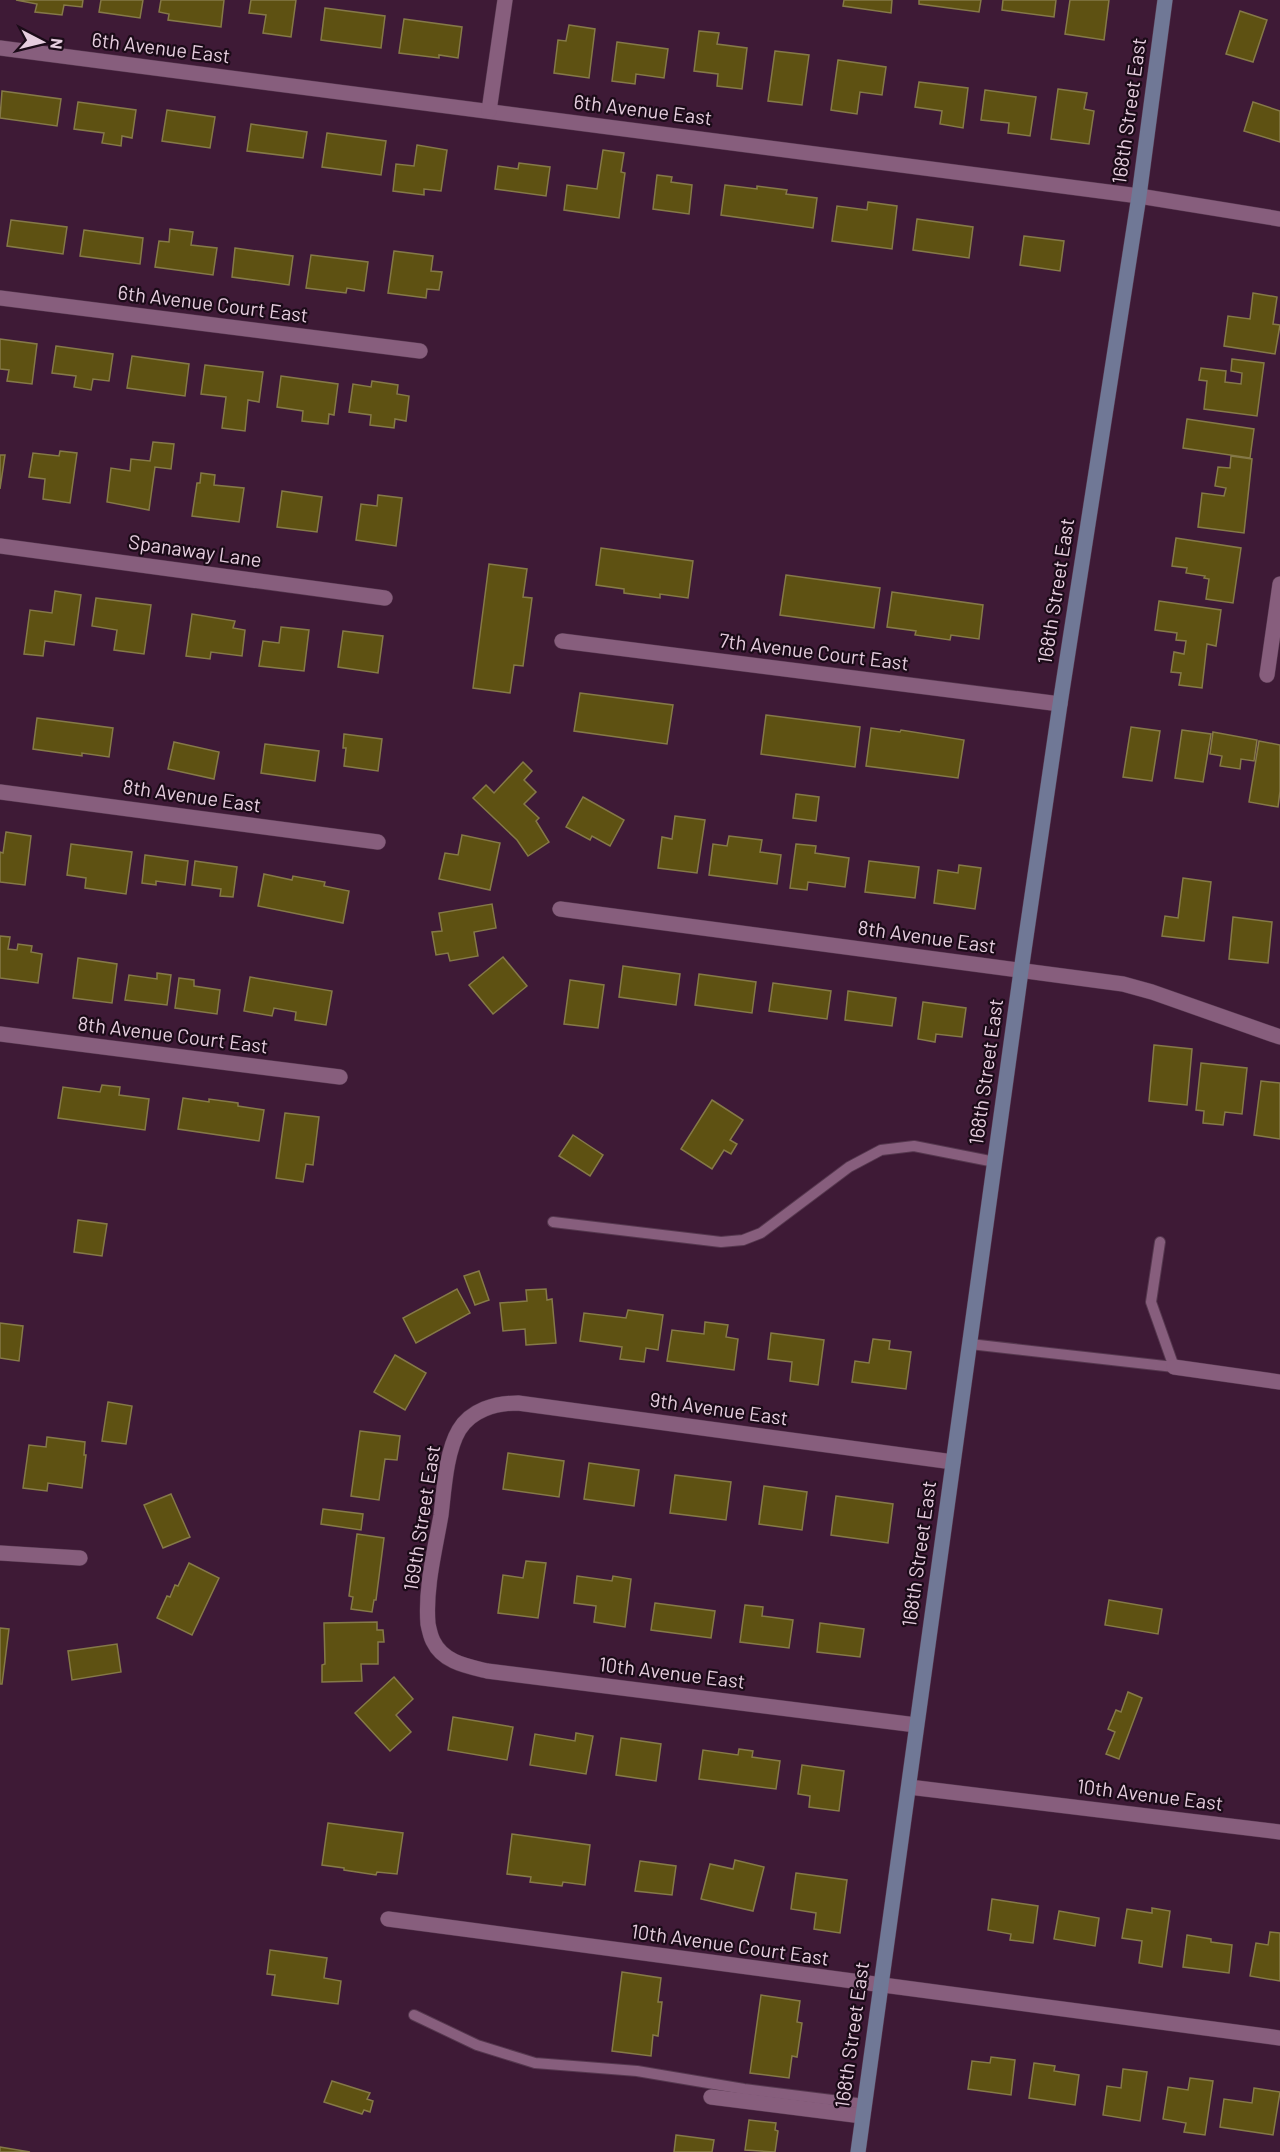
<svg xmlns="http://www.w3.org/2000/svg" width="1280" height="2152" font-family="Barlow,sans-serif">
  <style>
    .building { fill: #5e5112; stroke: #857948; stroke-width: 1.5 }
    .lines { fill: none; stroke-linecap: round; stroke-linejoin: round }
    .lane-casing { stroke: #56384f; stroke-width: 12 }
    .street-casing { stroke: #56384f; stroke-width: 16 }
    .secondary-casing { stroke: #56384f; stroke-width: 16 }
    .lane { stroke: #875e7d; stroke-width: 10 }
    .street { stroke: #875e7d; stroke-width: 15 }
    .secondary { stroke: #707896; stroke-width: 15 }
    .labels { text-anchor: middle; stroke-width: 4.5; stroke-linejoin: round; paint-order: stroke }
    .street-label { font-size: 20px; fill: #e6cedf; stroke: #1b0b18 }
  </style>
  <rect width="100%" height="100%" fill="#3e1a36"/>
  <!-- building -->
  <g class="building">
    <polygon points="16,0 83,0 82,7 64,5 62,15 35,12 37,4"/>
    <polygon points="101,0 143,0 140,18 99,12"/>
    <polygon points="161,0 224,0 221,27 168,20 169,14 159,12"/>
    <polygon points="251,0 296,0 291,37 263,33 266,15 249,13"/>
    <polygon points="844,0 892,0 891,13 843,6"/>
    <polygon points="919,0 981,0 979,12 919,4"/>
    <polygon points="1003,0 1056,0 1054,17 1002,10"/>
    <polygon points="1070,0 1109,0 1104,40 1065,34"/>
    <polygon points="325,8 385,16 381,48 321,40"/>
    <polygon points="1240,11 1267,20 1253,62 1226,54"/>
    <polygon points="404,19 462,27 458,58 439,55 439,58 399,53"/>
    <polygon points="569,25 595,29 589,78 554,73 558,40 566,41"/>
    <polygon points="699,31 719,33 717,44 747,48 742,89 717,86 718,74 694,71"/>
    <polygon points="617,42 668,49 664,78 636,74 635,84 612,81"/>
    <polygon points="775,51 809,55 802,105 768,101"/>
    <polygon points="838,60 886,67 882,95 860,92 857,114 831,110"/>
    <polygon points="919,82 968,88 963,128 940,124 942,111 915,107"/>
    <polygon points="1058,89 1087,93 1084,109 1094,111 1089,144 1051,139"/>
    <polygon points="985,90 1036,97 1030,136 1008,133 1009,123 981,120"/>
    <polygon points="2,91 61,99 57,126 0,118"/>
    <polygon points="78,102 136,110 132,138 122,136 121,146 102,143 104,133 74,129"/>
    <polygon points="1253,102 1280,111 1280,142 1244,131"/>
    <polygon points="167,110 215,117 210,148 162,141"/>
    <polygon points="251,124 307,132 303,158 247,151"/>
    <polygon points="327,133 386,141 381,175 322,167"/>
    <polygon points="417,145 447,150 441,191 424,189 424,195 393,191 396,164 414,166"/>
    <polygon points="603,150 624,153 621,172 625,173 619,218 564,210 567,185 597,189"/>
    <polygon points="519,163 550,167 546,196 495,189 498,166 518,169"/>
    <polygon points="657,175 672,177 671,182 692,185 689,214 653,209"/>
    <polygon points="725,185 757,189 757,186 787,190 786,194 817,198 813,228 721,215"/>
    <polygon points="868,202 897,206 892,249 832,241 837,206 867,210"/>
    <polygon points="917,219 973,227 969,258 913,250"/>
    <polygon points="11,220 67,227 63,254 7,246"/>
    <polygon points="170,229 193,232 191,245 217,248 213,275 155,267 159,241 169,242"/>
    <polygon points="84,230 143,238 140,264 80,256"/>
    <polygon points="1024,236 1064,241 1060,271 1020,265"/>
    <polygon points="235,248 293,256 289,285 232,277"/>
    <polygon points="394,251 433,256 431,271 442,272 439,290 427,289 426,298 388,293"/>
    <polygon points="311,255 368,262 364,291 347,288 346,293 306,288"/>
    <polygon points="1253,293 1277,297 1273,324 1280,325 1275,354 1224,346 1228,316 1250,319"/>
    <polygon points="0,339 37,344 32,384 7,381 9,370 0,369"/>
    <polygon points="56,346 113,354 109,381 93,379 91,390 74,387 76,376 52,373"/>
    <polygon points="132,356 189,364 185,396 127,388"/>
    <polygon points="1232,359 1264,363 1257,416 1204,409 1207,381 1199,380 1201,368 1226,371 1225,382 1241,384 1242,373 1231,371"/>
    <polygon points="205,365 263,372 259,402 248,400 245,431 222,428 226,397 201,394"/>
    <polygon points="281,376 338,384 334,415 329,414 328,424 302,421 303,411 277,407"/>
    <polygon points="372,381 398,385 397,394 409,396 406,421 395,419 394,428 370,425 371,415 349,412 353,384 371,387"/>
    <polygon points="1187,419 1254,429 1250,458 1183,448"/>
    <polygon points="153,442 174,444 171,469 155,467 149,510 107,502 111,468 130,471 131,459 150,461"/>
    <polygon points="60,451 77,453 70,503 43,499 45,479 29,477 33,453 59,456"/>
    <polygon points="0,455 5,455 0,489"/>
    <polygon points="1231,456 1252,459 1244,533 1198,527 1202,493 1224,496 1226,488 1215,486 1218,467 1230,468"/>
    <polygon points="201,473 215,475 214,485 244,488 239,522 192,516 197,483 200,483"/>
    <polygon points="282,491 322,497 317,532 277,527"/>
    <polygon points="378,495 402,498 396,546 356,540 361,504 377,506"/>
    <polygon points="1176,538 1241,548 1233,603 1206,599 1209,579 1204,578 1205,576 1186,573 1187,568 1172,566"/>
    <polygon points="601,548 693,561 688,598 660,594 660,598 624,593 624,589 596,585"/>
    <polygon points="489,564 527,569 523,597 532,598 523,666 514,665 510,693 473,688"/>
    <polygon points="786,575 880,588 874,628 780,615"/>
    <polygon points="55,591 81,595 74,645 45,641 43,656 24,654 30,610 52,613"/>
    <polygon points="892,592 983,605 979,639 951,635 950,640 915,635 916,631 887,627"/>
    <polygon points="96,598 151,605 144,654 114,650 117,630 92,626"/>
    <polygon points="1159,601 1221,610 1216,646 1207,644 1202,688 1179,685 1181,673 1171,672 1174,652 1184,654 1186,641 1176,640 1177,633 1155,630"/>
    <polygon points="192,614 235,621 233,628 245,630 242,656 211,652 210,659 186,656"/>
    <polygon points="281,627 309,630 304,671 259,666 263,641 279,643"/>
    <polygon points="343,631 383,636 378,673 338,667"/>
    <polygon points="580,693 673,705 667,744 574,731"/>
    <polygon points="766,715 860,727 855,767 761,754"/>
    <polygon points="37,718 113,728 109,757 82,753 82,756 33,749"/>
    <polygon points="1131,727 1160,731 1152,781 1123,777"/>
    <polygon points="871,728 900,732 901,730 964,740 958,778 866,766"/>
    <polygon points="1182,730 1211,734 1203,782 1175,778"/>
    <polygon points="1213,732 1257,740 1254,761 1241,759 1240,769 1220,766 1222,756 1210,754"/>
    <polygon points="344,734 382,739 378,771 344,766 346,748 343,748"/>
    <polygon points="1259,741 1280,745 1280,791 1278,807 1249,802"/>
    <polygon points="174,742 219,752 214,779 168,769"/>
    <polygon points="265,744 319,751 315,781 261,773"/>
    <polygon points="523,762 532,771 524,780 536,792 524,804 539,818 536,821 549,842 528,856 517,840 473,798 486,785 494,793"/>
    <polygon points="796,794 819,797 816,821 793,818"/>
    <polygon points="583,797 624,820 610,846 592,836 590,840 566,827"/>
    <polygon points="675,816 705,820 697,873 658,868 662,837 672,839"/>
    <polygon points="6,832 31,836 25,885 0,882 0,852 3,853"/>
    <polygon points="462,835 500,843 490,890 439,879 445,853 458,855"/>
    <polygon points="729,836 762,840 760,852 781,855 777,884 709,875 713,844 727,846"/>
    <polygon points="71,844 132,852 126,894 85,888 86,878 67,875"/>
    <polygon points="796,844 816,846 815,853 849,858 845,887 808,882 807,890 790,888"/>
    <polygon points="145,855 188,861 185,885 156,881 156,885 142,883"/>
    <polygon points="195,861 237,867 233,897 220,896 221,889 192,885"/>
    <polygon points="869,861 919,867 915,898 865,892"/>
    <polygon points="959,865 981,868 975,909 934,903 938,870 958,873"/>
    <polygon points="264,874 292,880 293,876 325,882 324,886 349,891 343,923 258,906"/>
    <polygon points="1183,878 1211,882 1204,941 1162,936 1165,916 1178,918"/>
    <polygon points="492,904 496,928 474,932 478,956 450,961 448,953 436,955 432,932 442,931 439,913"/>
    <polygon points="1233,917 1272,922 1268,963 1229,959"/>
    <polygon points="0,936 10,937 8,949 17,950 18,944 32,946 31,952 42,954 38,983 0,978"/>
    <polygon points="503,957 527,986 493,1014 469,985"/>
    <polygon points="78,958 117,964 112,1003 73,998"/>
    <polygon points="623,966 680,974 676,1005 619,997"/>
    <polygon points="157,973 171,975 167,1005 125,1000 129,975 157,979"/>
    <polygon points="699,974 756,982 752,1013 695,1005"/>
    <polygon points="250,977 332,991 326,1025 295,1020 296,1012 274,1008 272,1016 244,1011"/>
    <polygon points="179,978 194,980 194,986 220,990 217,1014 175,1008"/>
    <polygon points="570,980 604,985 598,1028 564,1024"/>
    <polygon points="773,983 831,991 827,1019 769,1011"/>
    <polygon points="848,991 896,998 892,1026 845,1020"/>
    <polygon points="923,1002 966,1008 962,1037 936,1034 935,1042 918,1039"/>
    <polygon points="1154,1045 1192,1049 1187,1105 1149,1101"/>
    <polygon points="1201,1063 1247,1068 1242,1114 1225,1112 1223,1125 1203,1123 1204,1111 1196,1110"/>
    <polygon points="1261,1081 1280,1083 1280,1139 1254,1135"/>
    <polygon points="102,1085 120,1087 119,1095 149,1099 145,1130 58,1118 63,1087 100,1092"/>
    <polygon points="183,1098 209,1102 209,1099 238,1103 238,1106 264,1110 259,1141 178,1129"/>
    <polygon points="712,1100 743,1120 730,1140 737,1144 731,1154 724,1150 712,1169 681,1149"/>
    <polygon points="285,1113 319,1117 313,1165 306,1164 303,1182 276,1178"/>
    <polygon points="573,1135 603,1155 590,1176 559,1156"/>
    <polygon points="78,1220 107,1224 102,1256 74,1252"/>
    <polygon points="479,1271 489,1300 475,1305 464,1276"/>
    <polygon points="457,1289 470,1313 416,1343 403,1318"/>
    <polygon points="546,1289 547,1300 552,1299 556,1343 526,1345 525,1329 503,1331 500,1303 527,1301 526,1290"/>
    <polygon points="628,1310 663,1315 658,1350 646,1348 644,1362 620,1359 622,1347 580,1341 584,1313 626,1318"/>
    <polygon points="705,1322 728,1325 726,1337 738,1339 734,1370 667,1361 672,1330 704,1334"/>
    <polygon points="0,1323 23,1326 19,1361 0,1358"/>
    <polygon points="771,1333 824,1340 818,1385 790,1381 792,1362 768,1359"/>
    <polygon points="873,1339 890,1341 889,1349 911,1352 906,1389 852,1382 855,1361 869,1363"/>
    <polygon points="395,1355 426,1373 405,1410 374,1392"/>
    <polygon points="108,1402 132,1406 126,1444 102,1441"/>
    <polygon points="360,1431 400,1436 397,1460 385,1459 379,1500 351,1496"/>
    <polygon points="47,1437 85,1442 84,1455 86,1455 82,1488 48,1483 47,1491 23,1488 29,1445 46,1447"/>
    <polygon points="508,1453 564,1461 559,1497 503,1489"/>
    <polygon points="589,1463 639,1470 634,1506 584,1499"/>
    <polygon points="675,1475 731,1482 726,1520 670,1513"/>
    <polygon points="764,1486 807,1492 802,1530 759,1524"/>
    <polygon points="171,1494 190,1537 163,1548 144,1505"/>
    <polygon points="836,1496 893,1504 888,1543 831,1535"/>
    <polygon points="323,1509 363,1514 361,1530 321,1524"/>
    <polygon points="357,1534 384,1538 376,1600 374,1600 372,1612 351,1609 353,1597 349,1596"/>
    <polygon points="526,1561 546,1563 538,1618 498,1613 503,1575 523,1578"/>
    <polygon points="189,1563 219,1578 192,1635 157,1618 167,1596 170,1597 175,1585 178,1586"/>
    <polygon points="577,1576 612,1581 613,1576 631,1579 625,1627 594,1622 596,1606 574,1603"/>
    <polygon points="1109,1600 1162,1609 1158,1634 1105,1625"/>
    <polygon points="655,1603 715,1611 711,1638 651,1630"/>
    <polygon points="745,1605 763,1607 762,1616 793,1620 789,1648 740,1642"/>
    <polygon points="377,1622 377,1630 383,1630 384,1642 378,1642 378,1664 361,1664 362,1681 322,1682 322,1665 325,1664 324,1623"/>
    <polygon points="820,1623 864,1629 860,1657 817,1652"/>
    <polygon points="0,1628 9,1629 2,1684 0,1684"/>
    <polygon points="117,1644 121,1672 72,1680 68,1651"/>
    <polygon points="394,1677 413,1699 396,1715 411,1732 390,1751 355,1713"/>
    <polygon points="1128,1692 1142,1698 1119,1759 1106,1754 1115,1732 1108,1729 1116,1710 1121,1712"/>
    <polygon points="453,1717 513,1727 507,1760 448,1750"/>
    <polygon points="576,1733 593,1736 586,1774 530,1765 535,1734 575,1741"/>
    <polygon points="621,1738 661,1744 656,1781 616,1775"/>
    <polygon points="739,1749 753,1751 752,1757 780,1761 776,1789 699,1779 703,1750 738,1755"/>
    <polygon points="802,1765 844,1771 839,1811 809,1807 810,1796 798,1794"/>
    <polygon points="328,1823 403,1833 397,1874 377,1872 376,1875 344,1870 344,1868 322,1865"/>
    <polygon points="512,1834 590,1845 585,1885 563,1882 562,1886 530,1882 531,1877 507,1874"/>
    <polygon points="735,1860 764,1867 753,1911 701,1899 710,1864 733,1869"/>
    <polygon points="640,1861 676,1866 672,1895 635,1891"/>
    <polygon points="796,1873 847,1880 840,1933 814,1929 816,1913 791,1909"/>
    <polygon points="992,1899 1038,1906 1033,1943 1010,1940 1011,1934 988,1930"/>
    <polygon points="1152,1908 1170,1911 1162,1967 1139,1963 1142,1941 1122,1938 1127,1909 1152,1913"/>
    <polygon points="1059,1911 1099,1918 1095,1946 1054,1939"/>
    <polygon points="1270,1932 1280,1933 1280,1981 1250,1976 1256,1943 1268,1945"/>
    <polygon points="1187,1935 1211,1939 1211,1942 1232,1945 1229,1973 1183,1967"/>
    <polygon points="270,1950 327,1958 324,1978 341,1981 338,2004 272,1995 275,1975 267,1974"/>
    <polygon points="622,1972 661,1978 658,2002 662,2002 658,2036 653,2035 651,2056 612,2051"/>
    <polygon points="761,1995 800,2001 797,2022 802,2023 797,2057 792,2056 789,2078 750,2073"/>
    <polygon points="991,2057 1015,2060 1011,2095 968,2089 972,2061 990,2063"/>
    <polygon points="1034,2063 1055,2066 1054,2071 1079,2075 1075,2105 1029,2098"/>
    <polygon points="1123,2069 1147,2072 1140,2121 1103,2115 1107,2086 1121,2088"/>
    <polygon points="1190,2078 1213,2081 1205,2135 1184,2132 1186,2123 1163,2119 1168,2087 1188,2090"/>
    <polygon points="332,2081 370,2093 367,2099 373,2101 370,2112 364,2110 362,2114 324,2102"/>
    <polygon points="1254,2088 1280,2092 1273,2135 1220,2127 1224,2099 1252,2103"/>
    <polygon points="749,2120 776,2123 775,2130 778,2131 775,2152 745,2150"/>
    <polygon points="676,2135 714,2140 712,2152 674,2152"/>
    <polygon points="0,2147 30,2152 0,2152"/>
  </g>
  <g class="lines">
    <!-- lane casing -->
    <g class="lane-casing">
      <g id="lane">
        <polyline points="553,1222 721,1242 743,1240 761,1233 849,1167 881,1150 914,1146 995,1162"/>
        <polyline points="970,1344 1174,1367 1151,1302 1160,1242"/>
        <polyline points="414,2015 477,2045 535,2063 637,2071 744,2089 864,2104"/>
      </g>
    </g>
    <!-- street casing -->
    <g class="street-casing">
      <g id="street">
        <polyline points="0,48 1139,196 1280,219"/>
        <polyline points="489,111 505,0"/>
        <polyline points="0,298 420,351"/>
        <polyline points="0,546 385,598"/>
        <polyline points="562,641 1060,704"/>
        <polyline points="1267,675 1280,584"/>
        <polyline points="0,792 378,842"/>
        <polyline points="560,909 1123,984 1152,992 1280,1037"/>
        <polyline points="0,1034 340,1077"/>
        <polyline points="1174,1367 1280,1382"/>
        <polyline points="0,1553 80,1558"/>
        <path d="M 916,1725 L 487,1671 C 466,1666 443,1662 433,1641 C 431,1637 429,1629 428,1624 C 425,1588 435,1550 441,1515 C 444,1490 446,1452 459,1430 C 471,1410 495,1403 518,1403 L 953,1462"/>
        <polyline points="909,1787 1280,1832"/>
        <polyline points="388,1919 1280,2038"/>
        <polyline points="711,2097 862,2116"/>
      </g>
    </g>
    <!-- secondary casing -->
    <g class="secondary-casing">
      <polyline id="secondary" points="858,2152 1021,971 1060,704 1139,196 1165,0"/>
    </g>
    <!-- lane -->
    <use href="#lane" class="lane"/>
    <!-- street -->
    <use href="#street" class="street"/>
    <!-- secondary -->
    <use href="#secondary" class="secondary"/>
  </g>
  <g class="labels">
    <!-- street labels -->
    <g class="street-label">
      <text transform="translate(161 48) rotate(7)" y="7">6th Avenue East</text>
      <text transform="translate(643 110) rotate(7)" y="7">6th Avenue East</text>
      <text transform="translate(1129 111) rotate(-82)" y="7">168th Street East</text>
      <text transform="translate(213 304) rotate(7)" y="7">6th Avenue Court East</text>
      <text transform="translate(195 551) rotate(8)" y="7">Spanaway Lane</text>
      <text transform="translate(1056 591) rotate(-81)" y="7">168th Street East</text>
      <text transform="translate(814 652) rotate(7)" y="7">7th Avenue Court East</text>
      <text transform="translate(192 796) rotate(8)" y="7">8th Avenue East</text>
      <text transform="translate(927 937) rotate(8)" y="7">8th Avenue East</text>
      <text transform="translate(173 1035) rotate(7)" y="7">8th Avenue Court East</text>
      <text transform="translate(986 1072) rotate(-82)" y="7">168th Street East</text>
      <text transform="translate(719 1409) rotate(8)" y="7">9th Avenue East</text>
      <text transform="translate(422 1518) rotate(-81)" y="7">169th Street East</text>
      <text transform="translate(919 1554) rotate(-82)" y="7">168th Street East</text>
      <text transform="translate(672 1673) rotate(7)" y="7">10th Avenue East</text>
      <text transform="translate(1150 1795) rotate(7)" y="7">10th Avenue East</text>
      <text transform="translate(730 1945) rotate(8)" y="7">10th Avenue Court East</text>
      <text transform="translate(852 2035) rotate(-82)" y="7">168th Street East</text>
    </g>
  </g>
  <!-- north arrow -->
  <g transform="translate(42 42) rotate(97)" stroke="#1b0b18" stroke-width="4.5" paint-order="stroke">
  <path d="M0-4.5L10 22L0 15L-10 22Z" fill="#e6cedf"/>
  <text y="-9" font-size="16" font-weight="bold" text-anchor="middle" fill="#e6cedf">N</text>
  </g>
</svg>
